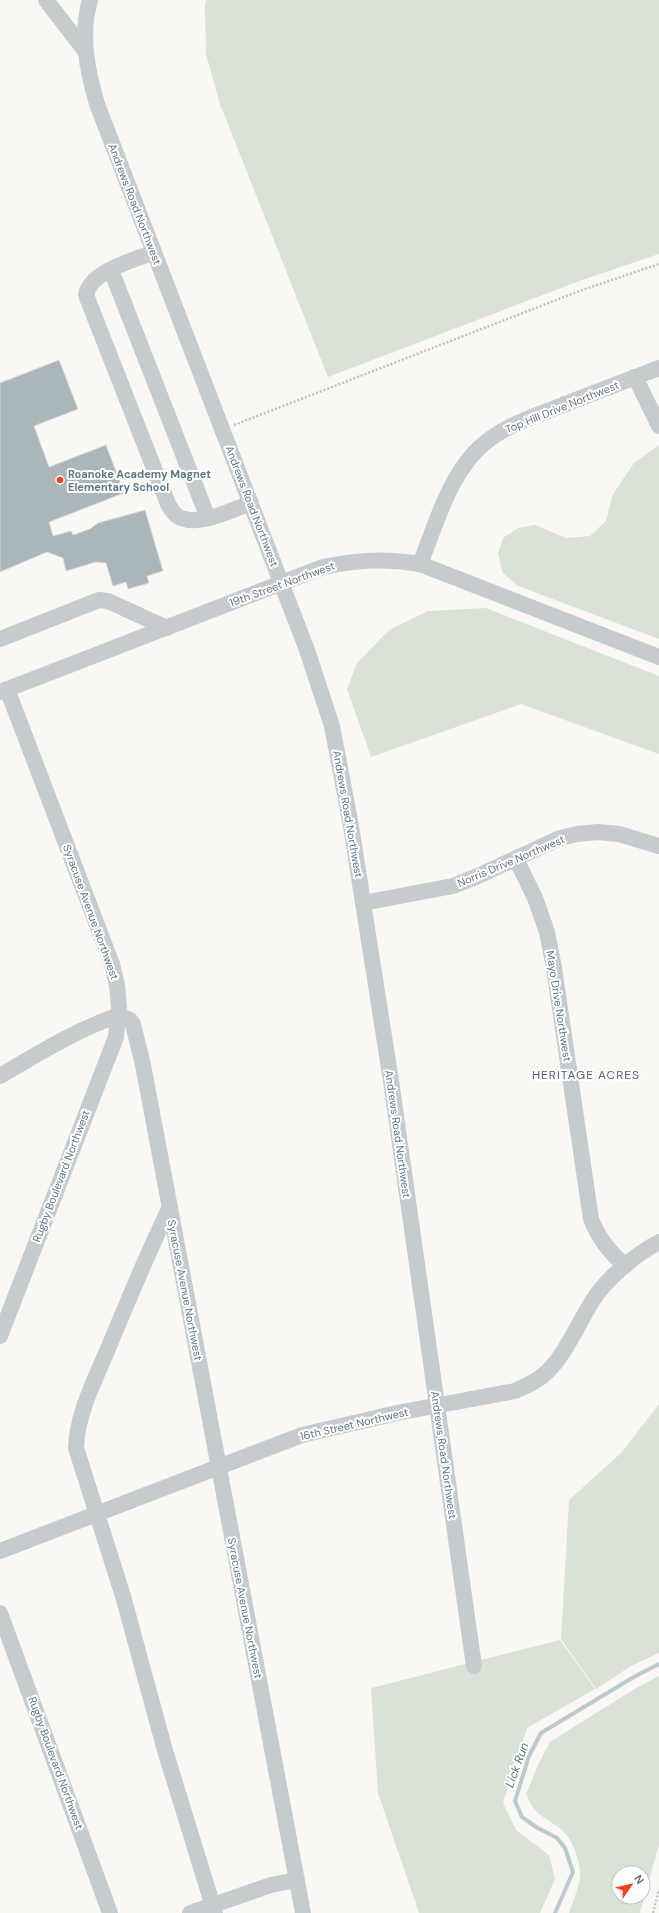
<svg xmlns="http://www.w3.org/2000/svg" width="659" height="1913" font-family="'DM Sans',sans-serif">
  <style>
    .green { fill: #dae1d6; fill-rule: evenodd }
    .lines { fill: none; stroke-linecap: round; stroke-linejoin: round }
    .stream { stroke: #bccace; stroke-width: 4 }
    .building { fill: #abb6bb; stroke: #dadad8 }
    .path { stroke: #bfc2c4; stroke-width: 2.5; stroke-dasharray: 2 2; stroke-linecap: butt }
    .minor { stroke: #c6cbce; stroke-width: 16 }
    .poi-dot { fill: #f4421a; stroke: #fff; stroke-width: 1.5 }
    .labels { text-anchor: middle; stroke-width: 4; stroke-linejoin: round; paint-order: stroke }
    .street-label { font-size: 11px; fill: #607683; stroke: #fff }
    .poi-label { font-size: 11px; font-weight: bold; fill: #607683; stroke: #fff; text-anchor: start }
    .neighbourhood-label { font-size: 12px; letter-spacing: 1px; fill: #53636e; stroke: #fff }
    .water-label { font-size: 12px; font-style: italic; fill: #5b767e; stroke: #fff }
  </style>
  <rect width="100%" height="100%" fill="#f9f8f5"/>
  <!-- green -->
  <g class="green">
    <polygon points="206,0 659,0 659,254 579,281 328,377 220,104 206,54 205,8"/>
    <polygon points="659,445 659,639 518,586 502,572 498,553 503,538 518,528 535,525 566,538 590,536 606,521 613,494 634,463"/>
    <polygon points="486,608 659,676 659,754 521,704 371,757 347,689 357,663 389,630 428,611"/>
    <polygon points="659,1404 659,1653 631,1666 596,1689 561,1639 569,1500 622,1452"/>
    <polygon points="560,1640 595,1689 527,1728 503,1803 516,1830 549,1855 555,1879 540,1913 419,1913 378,1793 371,1688"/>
    <path d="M 659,1676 L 659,1844 L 640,1913 L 569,1913 C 573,1902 578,1889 580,1878 C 582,1866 572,1837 562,1830 C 545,1816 535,1817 526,1794 L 539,1763 L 550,1742 L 636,1688 ZM 619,1873 L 643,1873 L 643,1897 L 619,1897 Z"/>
  </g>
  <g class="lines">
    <!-- stream -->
    <polyline class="stream" points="555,1913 573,1872 565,1848 557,1838 536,1827 522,1817 515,1801 529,1756 541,1733 632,1678 659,1664"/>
  </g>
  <!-- building -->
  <polygon class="building" points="59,360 78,409 34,426 49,467 106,445 124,493 49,522 53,536 71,531 73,535 90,529 98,523 145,510 163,571 147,576 149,583 128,589 126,582 113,586 106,563 96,562 66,571 63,558 47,552 0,572 0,383"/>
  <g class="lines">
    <!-- path -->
    <g class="path">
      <polyline points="234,425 582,290 659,264"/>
      <polyline points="653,1913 659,1889"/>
    </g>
    <!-- minor -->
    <g class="minor">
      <polyline points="46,0 86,52"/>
      <path d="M 90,0 C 80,35 87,70 97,104 L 307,650 L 332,726 L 351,826 L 391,1081 L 474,1666"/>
      <path d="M 154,252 C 133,261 90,271 86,295 L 168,504 C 171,509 175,516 181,518 C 202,526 231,510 251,503"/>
      <polyline points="111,270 208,518"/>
      <polyline points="635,377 659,426"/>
      <path d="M 420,564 C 435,527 447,482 475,452 C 499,426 536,416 568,403 C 598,391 629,380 659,368"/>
      <polyline points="0,639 99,600 108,601 167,628"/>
      <path d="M 0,692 L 323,567 C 357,560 386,558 420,564 L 659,657"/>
      <path d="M 516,859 L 535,898 L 547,932 L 554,968 L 591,1219 C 599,1239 609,1251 625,1266"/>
      <polyline points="363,903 453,886 478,876 560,838 577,834 598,832 619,834 659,846"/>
      <path d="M 0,1076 C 39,1053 76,1030 119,1015 L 130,1020 L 133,1024 L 143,1065 L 303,1913"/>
      <path d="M 170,1207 C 148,1252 129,1298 110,1344 C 97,1376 77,1412 76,1448 L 123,1596 L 164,1747 L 215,1913"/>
      <polyline points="0,1336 116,1037 119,1007 117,985 112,964 7,689"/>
      <path d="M 0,1551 L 302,1435 L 397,1413 L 515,1391 C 526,1386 538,1381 547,1372 C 565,1355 579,1322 593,1300 C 607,1278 636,1254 659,1242"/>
      <polyline points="0,1613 110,1913"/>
      <polyline points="190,1913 271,1885 296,1880"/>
    </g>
  </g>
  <!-- markers -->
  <circle class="poi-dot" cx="60" cy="480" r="4"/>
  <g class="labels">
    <!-- street labels -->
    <g class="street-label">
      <text transform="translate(135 204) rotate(69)" y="4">Andrews Road Northwest</text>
      <text transform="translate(562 407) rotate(-22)" y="4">Top Hill Drive Northwest</text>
      <text transform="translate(252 506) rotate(69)" y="4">Andrews Road Northwest</text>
      <text transform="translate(282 584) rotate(-20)" y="4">19th Street Northwest</text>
      <text transform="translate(348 814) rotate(80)" y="4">Andrews Road Northwest</text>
      <text transform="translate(511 861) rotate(-23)" y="4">Norris Drive Northwest</text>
      <text transform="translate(91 912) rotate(70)" y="4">Syracuse Avenue Northwest</text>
      <text transform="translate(559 1006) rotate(81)" y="4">Mayo Drive Northwest</text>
      <text transform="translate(398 1134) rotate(82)" y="4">Andrews Road Northwest</text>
      <text transform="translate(61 1176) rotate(-69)" y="4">Rugby Boulevard Northwest</text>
      <text transform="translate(185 1290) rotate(79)" y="4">Syracuse Avenue Northwest</text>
      <text transform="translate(354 1424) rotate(-13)" y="4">16th Street Northwest</text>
      <text transform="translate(444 1455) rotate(82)" y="4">Andrews Road Northwest</text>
      <text transform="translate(245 1608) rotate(79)" y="4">Syracuse Avenue Northwest</text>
      <text transform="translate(56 1763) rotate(70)" y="4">Rugby Boulevard Northwest</text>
    </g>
    <!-- poi labels -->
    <g class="poi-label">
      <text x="68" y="478">Roanoke Academy Magnet<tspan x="68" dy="13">Elementary School</tspan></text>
    </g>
    <!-- neighbourhood labels -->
    <g class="neighbourhood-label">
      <text x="586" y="1079">HERITAGE ACRES</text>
    </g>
    <!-- water labels -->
    <g class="water-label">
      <text transform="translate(517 1765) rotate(-70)" y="4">Lick Run</text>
    </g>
  </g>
  <!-- north arrow -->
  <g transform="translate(631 1885) rotate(56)"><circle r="19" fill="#ffffff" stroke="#bfc8cd"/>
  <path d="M0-3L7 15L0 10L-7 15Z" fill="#f4421a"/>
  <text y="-6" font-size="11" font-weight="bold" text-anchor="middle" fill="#607683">N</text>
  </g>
</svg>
